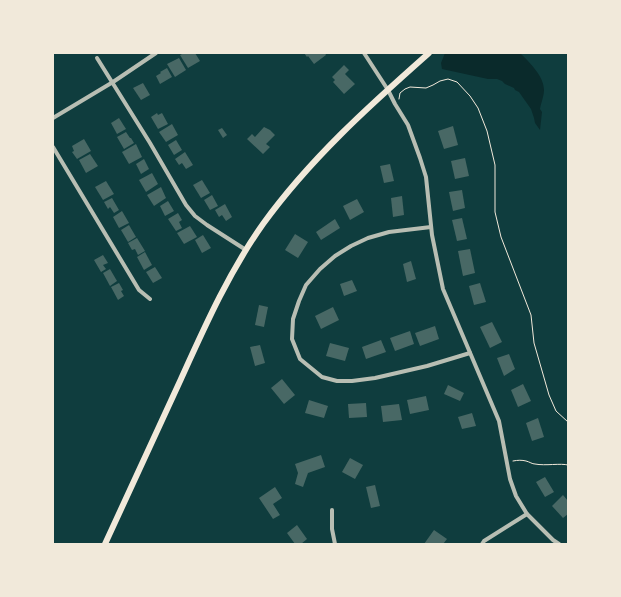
<svg xmlns="http://www.w3.org/2000/svg" width="621" height="597" font-family="'Times New Roman',serif">
  <style>
    .water { fill: #0a2a2b }
    .building { fill: #486865 }
    .lines { fill: none; stroke-linecap: round; stroke-linejoin: round }
    .path { stroke: #f1e9da; stroke-width: 1 }
    .minor { stroke: #b8beb3; stroke-width: 4 }
    .secondary { stroke: #f1e9da; stroke-width: 6 }
  </style>
  <rect width="100%" height="100%" fill="#0f3d3e"/>
  <!-- water -->
  <path class="water" d="M 445,53 L 520,53 C 529,62 544,76 544,90 C 544,96 541,103 540,109 L 542,112 L 540,130 L 535,123 L 534,118 L 531,109 L 519,92 L 515,90 L 514,88 L 505,84 L 502,81 L 497,79 L 488,79 L 442,69 L 441,63 Z"/>
  <!-- building -->
  <g class="building">
    <polygon points="184,53 195,53 200,61 188,68 180,55"/>
    <polygon points="304,53 325,53 326,55 314,64 308,56 307,57"/>
    <polygon points="179,58 186,70 175,77 167,64"/>
    <polygon points="344,65 349,70 345,74 355,84 344,94 333,82 335,80 332,77"/>
    <polygon points="167,68 172,77 160,84 156,76 161,73 160,72"/>
    <polygon points="143,83 150,95 141,100 133,88"/>
    <polygon points="157,113 158,115 162,113 168,124 158,129 151,117"/>
    <polygon points="119,118 126,129 117,134 111,123"/>
    <polygon points="172,124 178,135 166,142 159,132"/>
    <polygon points="453,126 458,145 444,149 438,131"/>
    <polygon points="264,127 270,130 275,135 266,144 270,147 263,154 247,139 252,134 255,137"/>
    <polygon points="222,128 227,135 223,138 218,130"/>
    <polygon points="126,132 130,138 131,138 134,143 124,149 117,137"/>
    <polygon points="84,139 91,151 77,159 72,152 74,151 72,146"/>
    <polygon points="176,140 182,150 174,155 168,145"/>
    <polygon points="136,144 142,157 129,164 122,152"/>
    <polygon points="185,152 193,165 186,169 182,163 179,165 175,159"/>
    <polygon points="90,154 98,166 86,173 79,160"/>
    <polygon points="465,158 469,176 455,179 451,161"/>
    <polygon points="144,159 149,169 141,174 136,164"/>
    <polygon points="390,164 394,181 384,183 380,166"/>
    <polygon points="152,173 158,184 146,192 139,180"/>
    <polygon points="202,180 210,193 201,198 193,185"/>
    <polygon points="106,181 114,194 103,200 95,187"/>
    <polygon points="161,187 166,198 154,206 147,195"/>
    <polygon points="462,190 465,208 453,211 449,192"/>
    <polygon points="212,195 218,206 210,210 204,200"/>
    <polygon points="402,196 404,215 393,217 391,198"/>
    <polygon points="112,198 119,210 114,213 110,207 108,209 104,202"/>
    <polygon points="357,199 364,212 350,220 343,206"/>
    <polygon points="168,201 174,211 165,216 160,206"/>
    <polygon points="225,204 232,217 226,221 222,215 219,217 215,210"/>
    <polygon points="122,211 129,223 119,228 113,217"/>
    <polygon points="178,213 182,220 179,222 182,228 176,231 168,219"/>
    <polygon points="462,218 467,239 457,241 452,220"/>
    <polygon points="335,219 340,228 321,240 316,232"/>
    <polygon points="129,225 136,237 128,242 121,230"/>
    <polygon points="190,226 197,237 184,244 177,233"/>
    <polygon points="295,234 308,242 298,258 285,250"/>
    <polygon points="203,235 211,248 202,253 195,240"/>
    <polygon points="137,238 145,251 138,255 135,249 132,250 128,243"/>
    <polygon points="470,249 475,273 463,276 458,251"/>
    <polygon points="145,252 152,265 144,270 137,257"/>
    <polygon points="103,255 108,263 103,265 106,269 101,272 94,260"/>
    <polygon points="411,261 416,279 407,282 403,264"/>
    <polygon points="155,267 162,278 153,283 146,272"/>
    <polygon points="110,269 117,281 110,286 103,273"/>
    <polygon points="352,280 357,291 344,296 340,284"/>
    <polygon points="119,283 123,290 121,291 124,296 118,300 111,287"/>
    <polygon points="480,283 486,302 474,305 469,286"/>
    <polygon points="259,305 268,307 264,327 255,325"/>
    <polygon points="333,307 339,320 321,329 315,316"/>
    <polygon points="492,322 502,342 490,348 480,327"/>
    <polygon points="435,326 439,339 420,346 415,333"/>
    <polygon points="410,331 414,344 395,351 390,338"/>
    <polygon points="381,340 386,352 366,359 362,347"/>
    <polygon points="330,343 349,348 345,361 326,356"/>
    <polygon points="260,345 265,363 255,366 250,347"/>
    <polygon points="509,354 515,369 504,376 497,358"/>
    <polygon points="282,379 295,395 284,404 271,388"/>
    <polygon points="523,384 531,401 518,407 511,390"/>
    <polygon points="448,385 464,393 460,401 444,394"/>
    <polygon points="426,396 429,410 410,414 407,400"/>
    <polygon points="309,400 328,406 324,418 305,413"/>
    <polygon points="366,403 367,417 349,418 348,404"/>
    <polygon points="399,404 402,420 383,422 381,406"/>
    <polygon points="472,413 476,426 462,429 458,417"/>
    <polygon points="538,418 544,437 532,441 526,423"/>
    <polygon points="321,455 325,467 308,473 303,487 295,484 298,473 295,464"/>
    <polygon points="350,458 363,465 355,479 342,472"/>
    <polygon points="545,477 554,492 545,497 536,482"/>
    <polygon points="375,485 380,506 371,508 366,487"/>
    <polygon points="275,487 282,498 273,504 280,515 273,519 259,498"/>
    <polygon points="563,495 568,501 568,514 563,518 552,506"/>
    <polygon points="297,525 307,539 301,544 295,544 287,533"/>
    <polygon points="434,530 447,539 443,544 424,544"/>
  </g>
  <g class="lines">
    <!-- path -->
    <g class="path">
      <polyline points="399,99 400,93 405,89 410,87 426,88 433,85 440,81 448,79 457,82 470,96 478,108 487,131 495,165 495,212 501,237 531,315 534,343 549,395 556,411 568,422"/>
      <path d="M 513,461 C 518,460 522,460 526,461 C 530,462 532,464 535,464 C 545,466 561,463 568,465"/>
    </g>
    <!-- minor -->
    <g class="minor">
      <polyline points="364,53 388,90 395,104 408,125 420,158 426,177 432,235 443,289 499,421 510,479 516,496 527,514 553,540 559,544"/>
      <polyline points="97,58 150,143 186,205 195,216 207,225 246,250"/>
      <polyline points="53,118 113,82 156,53"/>
      <polyline points="53,147 139,290 150,299"/>
      <polyline points="431,227 389,232 368,238 351,246 335,256 320,269 306,285 299,301 293,319 292,339 300,359 322,377 337,381 352,381 375,378 427,366 470,353"/>
      <polyline points="332,510 332,529 335,544"/>
      <polyline points="482,544 484,541 527,514"/>
    </g>
    <!-- secondary -->
    <path class="secondary" d="M 105,544 C 130,489 156,434 181,379 C 205,326 229,272 263,224 C 310,159 369,106 429,53"/>
  </g>
  <!-- border -->
  <rect width="621" height="597" fill="none" stroke="#f1e9da" stroke-width="108"/>
</svg>
